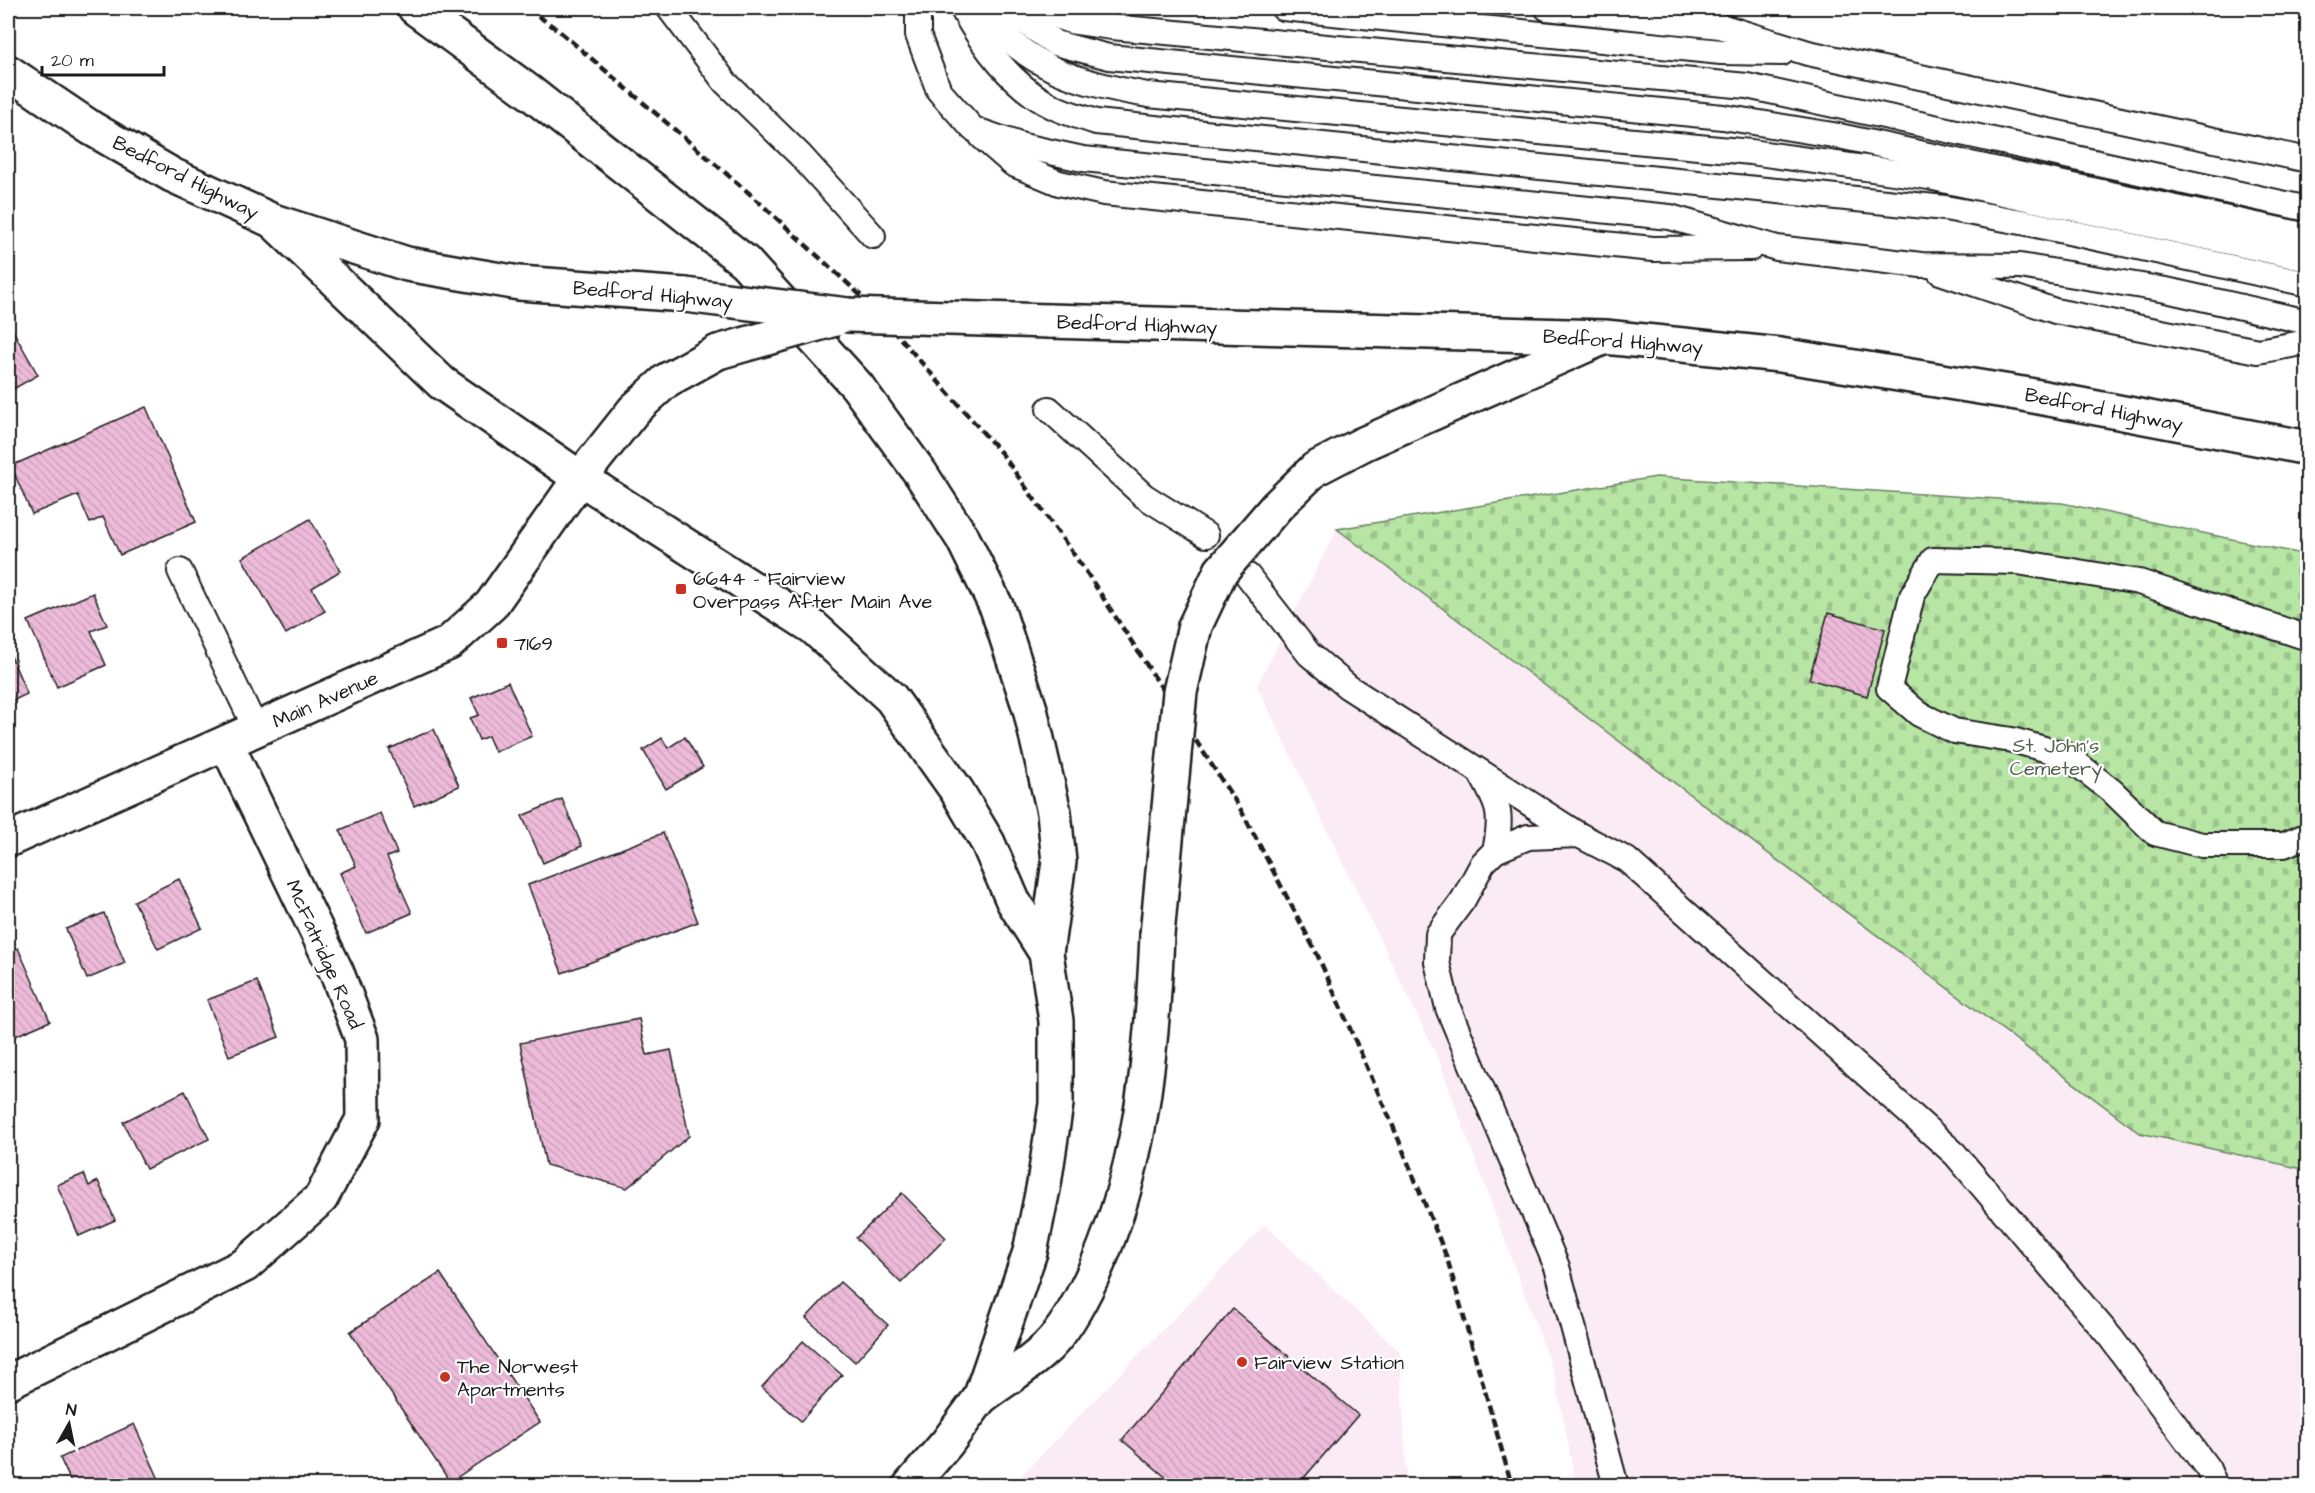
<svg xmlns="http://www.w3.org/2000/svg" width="2315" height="1493" font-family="'Architects Daughter',sans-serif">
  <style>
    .built { fill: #faebf4 }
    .cemetery { fill: url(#cemetery-stones); stroke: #698060; stroke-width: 1.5 }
    .building { fill: url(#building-back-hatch); stroke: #1c1c1c; stroke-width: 1.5 }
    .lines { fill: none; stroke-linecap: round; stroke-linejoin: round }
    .lane-casing { stroke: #1c1c1c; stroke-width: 28 }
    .street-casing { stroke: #1c1c1c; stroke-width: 38 }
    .secondary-casing { stroke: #1c1c1c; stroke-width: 38 }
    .primary-casing { stroke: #1c1c1c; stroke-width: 38 }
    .lane { stroke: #fff; stroke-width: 24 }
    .street { stroke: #fff; stroke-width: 33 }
    .secondary { stroke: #fff; stroke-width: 33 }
    .primary { stroke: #fff; stroke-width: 33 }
    .rail { stroke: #1c1c1c; stroke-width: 4.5; stroke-dasharray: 9 4.5; stroke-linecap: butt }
    .primary-bridge-casing { stroke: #1c1c1c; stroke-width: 38; stroke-linecap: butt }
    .primary-bridge { stroke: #fff; stroke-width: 33 }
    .poi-dot { fill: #c8321e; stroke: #fff; stroke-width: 2 }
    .labels { text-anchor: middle; stroke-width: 4.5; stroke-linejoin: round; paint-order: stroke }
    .street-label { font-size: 20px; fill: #1c1c1c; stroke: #fff }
    .poi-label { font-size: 20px; fill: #1c1c1c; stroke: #fff; text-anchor: start }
    .park-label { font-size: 20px; fill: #52624c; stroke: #fff }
  </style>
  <defs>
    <pattern id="cemetery-stones" width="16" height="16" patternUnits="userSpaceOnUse" patternTransform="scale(1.5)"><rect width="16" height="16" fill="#b6e5a4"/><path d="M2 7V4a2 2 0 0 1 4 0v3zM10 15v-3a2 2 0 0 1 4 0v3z" fill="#9cc48d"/></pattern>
    <pattern id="building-back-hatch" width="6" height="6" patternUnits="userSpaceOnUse" patternTransform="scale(1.5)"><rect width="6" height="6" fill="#edbbd9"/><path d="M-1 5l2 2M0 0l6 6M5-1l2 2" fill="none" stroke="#cba0ba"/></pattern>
  </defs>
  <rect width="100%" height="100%" fill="#fff"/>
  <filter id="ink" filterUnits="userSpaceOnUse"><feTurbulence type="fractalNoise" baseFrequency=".0167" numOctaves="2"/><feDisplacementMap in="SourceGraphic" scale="12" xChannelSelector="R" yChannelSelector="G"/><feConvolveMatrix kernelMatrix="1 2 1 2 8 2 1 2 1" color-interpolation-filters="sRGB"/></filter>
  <g filter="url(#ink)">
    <!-- built -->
    <g class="built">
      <polygon points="1337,529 2140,1133 2307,1170 2307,1485 1576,1485 1555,1377 1438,1058 1257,686"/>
      <polygon points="1265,1225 1400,1352 1407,1485 1011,1486"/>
    </g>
    <!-- cemetery -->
    <polygon class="cemetery" points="1656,477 2062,503 2307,555 2307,1170 2140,1133 1337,529"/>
    <!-- building -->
    <g class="building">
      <polygon points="12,329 38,375 8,392 8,332"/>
      <polygon points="146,407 196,522 120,555 103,517 90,523 78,495 32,514 11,466"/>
      <polygon points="310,519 340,571 312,588 325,611 286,634 242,558"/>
      <polygon points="93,593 107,625 91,631 106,665 57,687 28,621"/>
      <polygon points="1828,613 1885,629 1867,696 1809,679"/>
      <polygon points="8,649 27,694 8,703"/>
      <polygon points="508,682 532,736 495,752 488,736 479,740 470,718 479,715 471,698"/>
      <polygon points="434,729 459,786 414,806 389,749"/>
      <polygon points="685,737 703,767 666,789 643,750 662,738 668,748"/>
      <polygon points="562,799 582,846 543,863 522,816"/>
      <polygon points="380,813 397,853 387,857 412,913 366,933 340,873 356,866 340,830"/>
      <polygon points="663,833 698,922 562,973 528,885"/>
      <polygon points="179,879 202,928 158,949 134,901"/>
      <polygon points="104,913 125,963 87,979 66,929"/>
      <polygon points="18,948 50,1021 8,1039 8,953"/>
      <polygon points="257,981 279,1037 229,1056 207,1000"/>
      <polygon points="639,1019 647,1055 671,1050 689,1136 627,1188 546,1165 520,1043"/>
      <polygon points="185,1091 209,1139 146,1169 123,1122"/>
      <polygon points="84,1174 89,1186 98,1181 115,1220 79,1236 57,1185"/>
      <polygon points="902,1193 946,1238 901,1283 856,1238"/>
      <polygon points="440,1273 540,1422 450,1482 350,1332"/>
      <polygon points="840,1282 888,1325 855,1362 806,1318"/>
      <polygon points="1233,1309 1358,1415 1297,1486 1176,1486 1122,1440"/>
      <polygon points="803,1341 842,1375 801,1421 762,1387"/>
      <polygon points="134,1424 162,1486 73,1486 60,1458"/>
    </g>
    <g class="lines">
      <!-- lane casing -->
      <g class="lane-casing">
        <g id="lane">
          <polyline points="669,8 725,82 800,155 873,236"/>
          <polyline points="918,8 918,35 939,91 973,129 1023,146 1083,159 1670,217 1777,248 1921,265 2020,266 2166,290 2308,322"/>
          <path d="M 962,8 C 982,45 1013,87 1052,106 C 1065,113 1082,117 1096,122 L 1945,208 L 2027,223 L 2308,284"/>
          <path d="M 980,8 C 1025,68 1077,83 1148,95 L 1751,152 L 1929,177 L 2308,259"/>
          <polyline points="1004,8 1055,43 1109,57 1723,117 1839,136 2308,236"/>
          <polyline points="1034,8 1070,21 1112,27 1747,86 2308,209"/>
          <polyline points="1283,8 1721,52 1782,53"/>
          <polyline points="1547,8 1720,26 1808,53 2308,160"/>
          <polyline points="982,137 1013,164 1059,183 1104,193 1653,249 1751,248"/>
          <polyline points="1940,272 2055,311 2258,351 2308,342"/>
          <polyline points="1049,409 1144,496 1206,535"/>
          <polyline points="180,571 256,729"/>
          <polyline points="1248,576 1309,654 1348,687 1579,835"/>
          <polyline points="2308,638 2139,582 2018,562 1933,560 1912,596 1889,688 1919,714 1954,731 2012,740 2066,755 2113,792 2155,833 2202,845 2284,845 2308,835"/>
          <path d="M 1480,772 C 1499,806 1503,813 1495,851"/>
          <polyline points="1616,1486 1557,1267 1448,1008 1437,962 1438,934 1463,900 1483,863 1495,851 1528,837 1579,835 1627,860 1955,1154 2111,1338 2208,1469 2215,1486"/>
        </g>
      </g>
      <!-- street casing -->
      <g class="street-casing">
        <g id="street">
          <polyline points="8,840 449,643 491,605 580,478"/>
          <polyline points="8,1382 245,1265 321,1198 363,1119 362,1039 337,973 226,743"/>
        </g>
      </g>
      <!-- secondary casing -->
      <g class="secondary-casing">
        <polyline id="secondary" points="910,1486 947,1443 980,1398"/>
      </g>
      <!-- primary casing -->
      <g class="primary-casing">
        <g id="primary">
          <polyline points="415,8 528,91 745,262 857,386 921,474 963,539 997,608 1030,709 1054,812 1059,862 1046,953 1056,1021 1056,1104 1044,1184 1030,1252 980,1398"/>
          <polyline points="8,72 91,128 172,175 273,221 407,264 519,283 685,295"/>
          <polyline points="273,221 442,383 580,478 813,627 891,698 957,791 988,843 1013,901 1046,953"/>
          <polyline points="1049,321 1605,337 1780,355 2023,394 2308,448"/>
          <polyline points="1363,444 1598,340"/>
          <polyline points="580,478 634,410 667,380 718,352"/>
          <path d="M 980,1398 C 1000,1383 1023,1369 1042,1352 C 1061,1336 1075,1311 1086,1289 C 1141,1180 1152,1055 1157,935"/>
        </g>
      </g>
      <!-- lane -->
      <use href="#lane" class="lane"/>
      <!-- street -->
      <use href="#street" class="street"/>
      <!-- secondary -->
      <use href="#secondary" class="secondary"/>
      <!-- primary -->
      <use href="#primary" class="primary"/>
      <!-- rail -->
      <polyline class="rail" points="527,8 558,30 749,193 869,303 1002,454 1087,573 1241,810 1317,954 1393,1126 1447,1258 1512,1486"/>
      <!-- primary-bridge casing -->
      <g class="primary-bridge-casing">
        <g id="primary-bridge">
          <polyline points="685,295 848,315 1049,321"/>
          <polyline points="718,352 835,319"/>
          <polyline points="1157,935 1180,692 1195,626 1221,571 1277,506 1315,469 1363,444"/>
        </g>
      </g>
      <!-- primary-bridge -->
      <use href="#primary-bridge" class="primary-bridge"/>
    </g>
  </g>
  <!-- markers -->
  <g class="poi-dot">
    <rect x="675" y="583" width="12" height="12" rx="3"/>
    <rect x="496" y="637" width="12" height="12" rx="3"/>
    <circle cx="1242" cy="1362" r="6"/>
    <circle cx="445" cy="1377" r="6"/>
  </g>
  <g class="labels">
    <!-- street labels -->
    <g class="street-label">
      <text transform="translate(186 177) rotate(27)" y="7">Bedford Highway</text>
      <text transform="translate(653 294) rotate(5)" y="7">Bedford Highway</text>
      <text transform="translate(1137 324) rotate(2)" y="7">Bedford Highway</text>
      <text transform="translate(1623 341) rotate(4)" y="7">Bedford Highway</text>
      <text transform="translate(2104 409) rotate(11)" y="7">Bedford Highway</text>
      <text transform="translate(325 699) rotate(-24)" y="7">Main Avenue</text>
      <text transform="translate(325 954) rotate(66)" y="7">McFatridge Road</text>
    </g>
    <!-- poi labels -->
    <g class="poi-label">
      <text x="693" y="585">6644 - Fairview<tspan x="693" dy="23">Overpass After Main Ave</tspan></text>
      <text x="514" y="650">7169</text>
      <text x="1254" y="1369">Fairview Station</text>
      <text x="457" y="1373">The Norwest<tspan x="457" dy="23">Apartments</tspan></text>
    </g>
    <!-- park labels -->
    <g class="park-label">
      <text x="2056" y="752">St. John's<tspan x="2056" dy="23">Cemetery</tspan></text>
    </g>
  </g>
  <!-- margin -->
  <rect width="2315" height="1493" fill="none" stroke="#fff" stroke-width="30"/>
  <rect x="15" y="15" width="2285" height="1463" fill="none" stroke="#1c1c1c" stroke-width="2" filter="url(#ink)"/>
  <!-- north arrow -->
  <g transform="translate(69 1424) rotate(9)" stroke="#ffffff" stroke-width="4.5" paint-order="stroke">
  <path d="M0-4.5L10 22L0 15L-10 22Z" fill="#1c1c1c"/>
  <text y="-9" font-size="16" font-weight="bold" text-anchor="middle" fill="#1c1c1c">N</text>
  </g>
  <!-- scale -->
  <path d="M42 66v9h122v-9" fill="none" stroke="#1c1c1c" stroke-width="3"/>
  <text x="51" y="66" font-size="18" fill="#1c1c1c" stroke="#ffffff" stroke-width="4.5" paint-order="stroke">20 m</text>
</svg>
